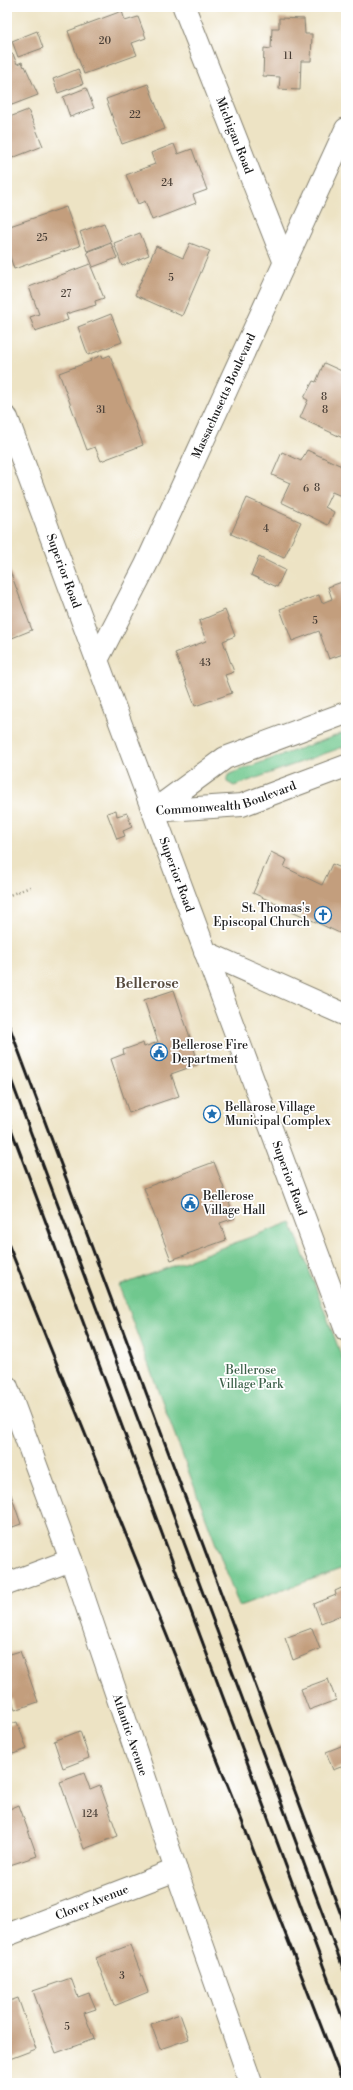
<svg xmlns="http://www.w3.org/2000/svg" width="353" height="2090" font-family="'Libre Bodoni',serif">
  <style>
    .green { fill: #6fc88e; stroke: #467255 }
    .building { fill: #c39e7d }
    .lines { fill: none; stroke-linecap: round; stroke-linejoin: round }
    .minor-casing { stroke: #848070; stroke-width: 24 }
    .path { stroke: #848070; stroke-width: 2.5; stroke-dasharray: 1 3; stroke-linecap: butt }
    .minor { stroke: #fff; stroke-width: 22 }
    .rail { stroke: #1c1c1c; stroke-width: 3 }
    .labels { text-anchor: middle; stroke-width: 3.5; stroke-linejoin: round; paint-order: stroke }
    .number-label { font-size: 10px; fill: #463c34 }
    .street-label { font-size: 12px; fill: #1c1c1c; stroke: #fff }
    .poi-label { font-size: 12px; fill: #1c1c1c; stroke: #fff; text-anchor: start }
    .park-label { font-size: 12px; fill: #3d614a; stroke: #fff }
    .quarter-label { font-size: 14px; font-weight: bold; fill: #564a3e; stroke: #fff }
  </style>
  <rect width="100%" height="100%" fill="#fff"/>
  <filter id="ink" filterUnits="userSpaceOnUse"><feTurbulence type="fractalNoise" baseFrequency=".025" numOctaves="2"/><feDisplacementMap in="SourceGraphic" scale="8" xChannelSelector="R" yChannelSelector="G"/><feConvolveMatrix kernelMatrix="1 2 1 2 8 2 1 2 1" color-interpolation-filters="sRGB"/></filter>
  <filter id="wash" filterUnits="userSpaceOnUse"><feTurbulence type="fractalNoise" baseFrequency=".012" numOctaves="4" result="noise"/><feDisplacementMap in="SourceGraphic" scale="16" xChannelSelector="R" yChannelSelector="G"/><feGaussianBlur stdDeviation="0.9" result="paint"/><feColorMatrix in="noise" values="0 0 0 0 0 0 0 0 0 0 0 0 0 0 0 0 0 1.4 0 .05"/><feComposite in="paint" operator="in"/></filter>
  <g filter="url(#wash)">
    <rect width="100%" height="100%" fill="#ede3c4"/>
    <!-- green -->
    <g class="green">
      <polygon points="346,732 346,746 234,786 227,782 227,777 232,773"/>
      <polygon points="291,1222 346,1368 346,1567 239,1606 119,1286"/>
    </g>
    <g id="blocks">
      <!-- building -->
      <g class="building">
        <polygon points="122,11 125,21 138,17 146,38 132,43 137,55 84,74 68,31"/>
        <polygon points="279,18 304,19 305,34 312,34 311,61 301,61 300,90 279,89 280,77 263,76 264,48 271,49 272,28 279,28"/>
        <polygon points="37,31 43,48 18,57 12,41"/>
        <polygon points="13,54 17,64 22,62 24,67 25,66 38,95 12,105 9,99 7,99 7,56"/>
        <polygon points="78,69 83,84 58,93 53,79"/>
        <polygon points="148,84 165,129 122,144 106,99"/>
        <polygon points="86,88 94,108 70,117 63,97"/>
        <polygon points="28,110 43,146 7,160 7,118"/>
        <polygon points="174,144 178,154 192,149 207,190 193,195 196,203 152,220 145,201 138,204 126,175 155,164 151,153"/>
        <polygon points="66,207 80,246 14,269 7,247 7,227"/>
        <polygon points="104,223 111,242 87,251 80,232"/>
        <polygon points="140,233 149,255 122,266 114,243"/>
        <polygon points="111,243 117,258 93,267 87,252"/>
        <polygon points="190,243 210,251 182,316 135,295 156,246 183,258"/>
        <polygon points="90,264 104,298 95,301 96,305 66,314 68,320 35,331 30,317 39,314 29,287"/>
        <polygon points="111,314 122,342 88,355 78,327"/>
        <polygon points="102,355 103,358 110,355 143,445 101,461 95,447 87,450 59,373 91,361 90,360"/>
        <polygon points="324,363 346,373 345,439 300,418 308,400 304,398 313,381 316,382"/>
        <polygon points="307,450 346,468 346,498 332,492 325,507 334,512 328,525 281,502 290,483 272,475 282,452 301,461"/>
        <polygon points="247,498 301,522 284,558 231,534"/>
        <polygon points="259,557 285,570 277,587 251,575"/>
        <polygon points="7,563 32,630 7,640"/>
        <polygon points="342,582 346,591 346,653 329,659 319,631 292,641 280,609 319,595 322,603 332,599 328,587"/>
        <polygon points="225,610 235,636 223,641 234,672 225,675 232,693 195,706 175,653 206,641 199,621"/>
        <polygon points="116,810 117,816 127,813 132,827 123,831 125,836 117,839 107,813"/>
        <polygon points="271,852 287,860 284,867 322,885 332,864 346,870 346,936 253,893"/>
        <polygon points="174,990 199,1064 171,1074 179,1096 129,1113 111,1059 124,1054 123,1050 143,1043 144,1047 158,1042 144,1000"/>
        <polygon points="214,1162 235,1218 220,1223 226,1240 171,1260 144,1188"/>
        <polygon points="7,1483 21,1524 7,1529"/>
        <polygon points="346,1586 346,1618 344,1614 321,1623 314,1604 336,1595 335,1591"/>
        <polygon points="312,1628 320,1649 293,1660 285,1638"/>
        <polygon points="20,1651 38,1702 15,1710 12,1699 7,1701 7,1655"/>
        <polygon points="328,1679 336,1700 309,1710 301,1689"/>
        <polygon points="17,1722 27,1749 13,1754 7,1737 7,1725"/>
        <polygon points="80,1731 89,1758 63,1768 54,1741"/>
        <polygon points="346,1744 346,1765 333,1770 326,1752"/>
        <polygon points="84,1773 90,1789 100,1785 118,1836 84,1849 60,1782"/>
        <polygon points="19,1805 37,1856 7,1866 7,1810"/>
        <polygon points="130,1945 148,1992 114,2006 96,1958"/>
        <polygon points="71,1978 78,1997 89,1993 96,2009 84,2013 94,2039 56,2053 33,1991"/>
        <polygon points="18,1998 36,2049 7,2060 7,2002"/>
        <polygon points="180,2014 189,2039 160,2049 151,2024"/>
      </g>
    </g>
  </g>
  <g filter="url(#ink)">
    <use href="#blocks" fill-opacity="0" stroke="#848070" stroke-width="1"/>
    <g class="lines">
      <!-- minor casing -->
      <g class="minor-casing">
        <g id="minor">
          <path id="s1" d="M 184,7 L 285,263"/>
          <path id="s2" d="M 7,418 L 346,1330"/>
          <path id="s3" d="M 97,660 L 146,565 L 346,129"/>
          <path id="s4" d="M 346,713 L 225,758 L 153,811 L 242,805 L 346,766"/>
          <polyline points="205,952 346,1015"/>
          <path id="s5" d="M 7,1387 L 71,1560 L 176,1870 L 251,2083"/>
          <polyline points="7,1584 71,1560"/>
          <path id="s6" d="M 7,1935 L 176,1870"/>
        </g>
      </g>
      <!-- path -->
      <polyline class="path" points="7,896 30,887"/>
      <!-- minor -->
      <use href="#minor" class="minor"/>
      <!-- rail -->
      <g class="rail">
        <polyline points="7,1020 346,1928"/>
        <polyline points="7,1069 346,1976"/>
        <polyline points="7,1118 346,2027"/>
        <polyline points="7,1241 240,1816 343,2083"/>
      </g>
    </g>
  </g>
  <!-- icons -->
  <defs>
    <g id="church-ring" transform="scale(0.9)"><circle r="9.5" fill="#fff" stroke="#1f6fb2" stroke-width="1.5"/><path d="M-1.2-6h2.4v3.5h3.3v2.4h-3.3V6h-2.4V-.1h-3.3v-2.4h3.3Z" fill="#1f6fb2"/></g>
    <g id="civic-ring" transform="scale(0.9)"><circle r="9.5" fill="#fff" stroke="#1f6fb2" stroke-width="1.5"/><path d="M-.6-6.5H3V-4.5H.6V-3L4-1V1h2V6H-6V1h2V-1L-.6-3ZM-1.2 2.5V6h2.4V2.5Z" fill="#1f6fb2"/></g>
    <g id="sight-ring" transform="scale(0.9)"><circle r="9.5" fill="#fff" stroke="#1f6fb2" stroke-width="1.5"/><path d="M0-6L1.8-2.2L6-1.7L2.9 1.2L3.7 5.4L0 3.3L-3.7 5.4L-2.9 1.2L-6-1.7L-1.8-2.2Z" fill="#1f6fb2"/></g>
  </defs>
  <g fill-rule="evenodd">
    <use href="#church-ring" x="323" y="915"/>
    <use href="#civic-ring" x="159" y="1052"/>
    <use href="#sight-ring" x="212" y="1114"/>
    <use href="#civic-ring" x="190" y="1203"/>
  </g>
  <g class="labels">
    <!-- number labels -->
    <g class="number-label">
      <text x="105" y="44">20</text>
      <text x="288" y="59">11</text>
      <text x="135" y="118">22</text>
      <text x="167" y="186">24</text>
      <text x="42" y="241">25</text>
      <text x="171" y="281">5</text>
      <text x="66" y="297">27</text>
      <text x="324" y="400">8</text>
      <text x="101" y="413">31</text>
      <text x="325" y="413">8</text>
      <text x="317" y="491">8</text>
      <text x="306" y="492">6</text>
      <text x="266" y="532">4</text>
      <text x="315" y="624">5</text>
      <text x="205" y="666">43</text>
      <text x="90" y="1817">124</text>
      <text x="122" y="1979">3</text>
      <text x="67" y="2030">5</text>
    </g>
    <!-- street labels -->
    <g class="street-label">
      <text dy="4" stroke="none"><textPath href="#s1" startOffset="138">Michigan Road</textPath></text>
      <text dy="4" stroke="none"><textPath href="#s3" startOffset="293">Massachusetts Boulevard</textPath></text>
      <text dy="4" stroke="none"><textPath href="#s2" startOffset="163">Superior Road</textPath></text>
      <text dy="4" stroke="none"><textPath href="#s4" startOffset="293">Commonwealth Boulevard</textPath></text>
      <text dy="4" stroke="none"><textPath href="#s2" startOffset="487">Superior Road</textPath></text>
      <text dy="4" stroke="none"><textPath href="#s2" startOffset="811">Superior Road</textPath></text>
      <text dy="4" stroke="none"><textPath href="#s5" startOffset="369">Atlantic Avenue</textPath></text>
      <text dy="4" stroke="none"><textPath href="#s6" startOffset="91">Clover Avenue</textPath></text>
    </g>
    <!-- poi labels -->
    <g class="poi-label">
      <text x="310" y="912" text-anchor="end">St. Thomas's<tspan x="310" dy="14">Episcopal Church</tspan></text>
      <text x="172" y="1049">Bellerose Fire<tspan x="172" dy="14">Department</tspan></text>
      <text x="225" y="1111">Bellarose Village<tspan x="225" dy="14">Municipal Complex</tspan></text>
      <text x="203" y="1200">Bellerose<tspan x="203" dy="14">Village Hall</tspan></text>
    </g>
    <!-- park labels -->
    <g class="park-label">
      <text x="251" y="1374">Bellerose<tspan x="251" dy="14">Village Park</tspan></text>
    </g>
    <!-- quarter labels -->
    <g class="quarter-label">
      <text x="147" y="988">Bellerose</text>
    </g>
  </g>
  <!-- margin -->
  <rect width="353" height="2090" fill="none" stroke="#fff" stroke-width="24"/>
</svg>
